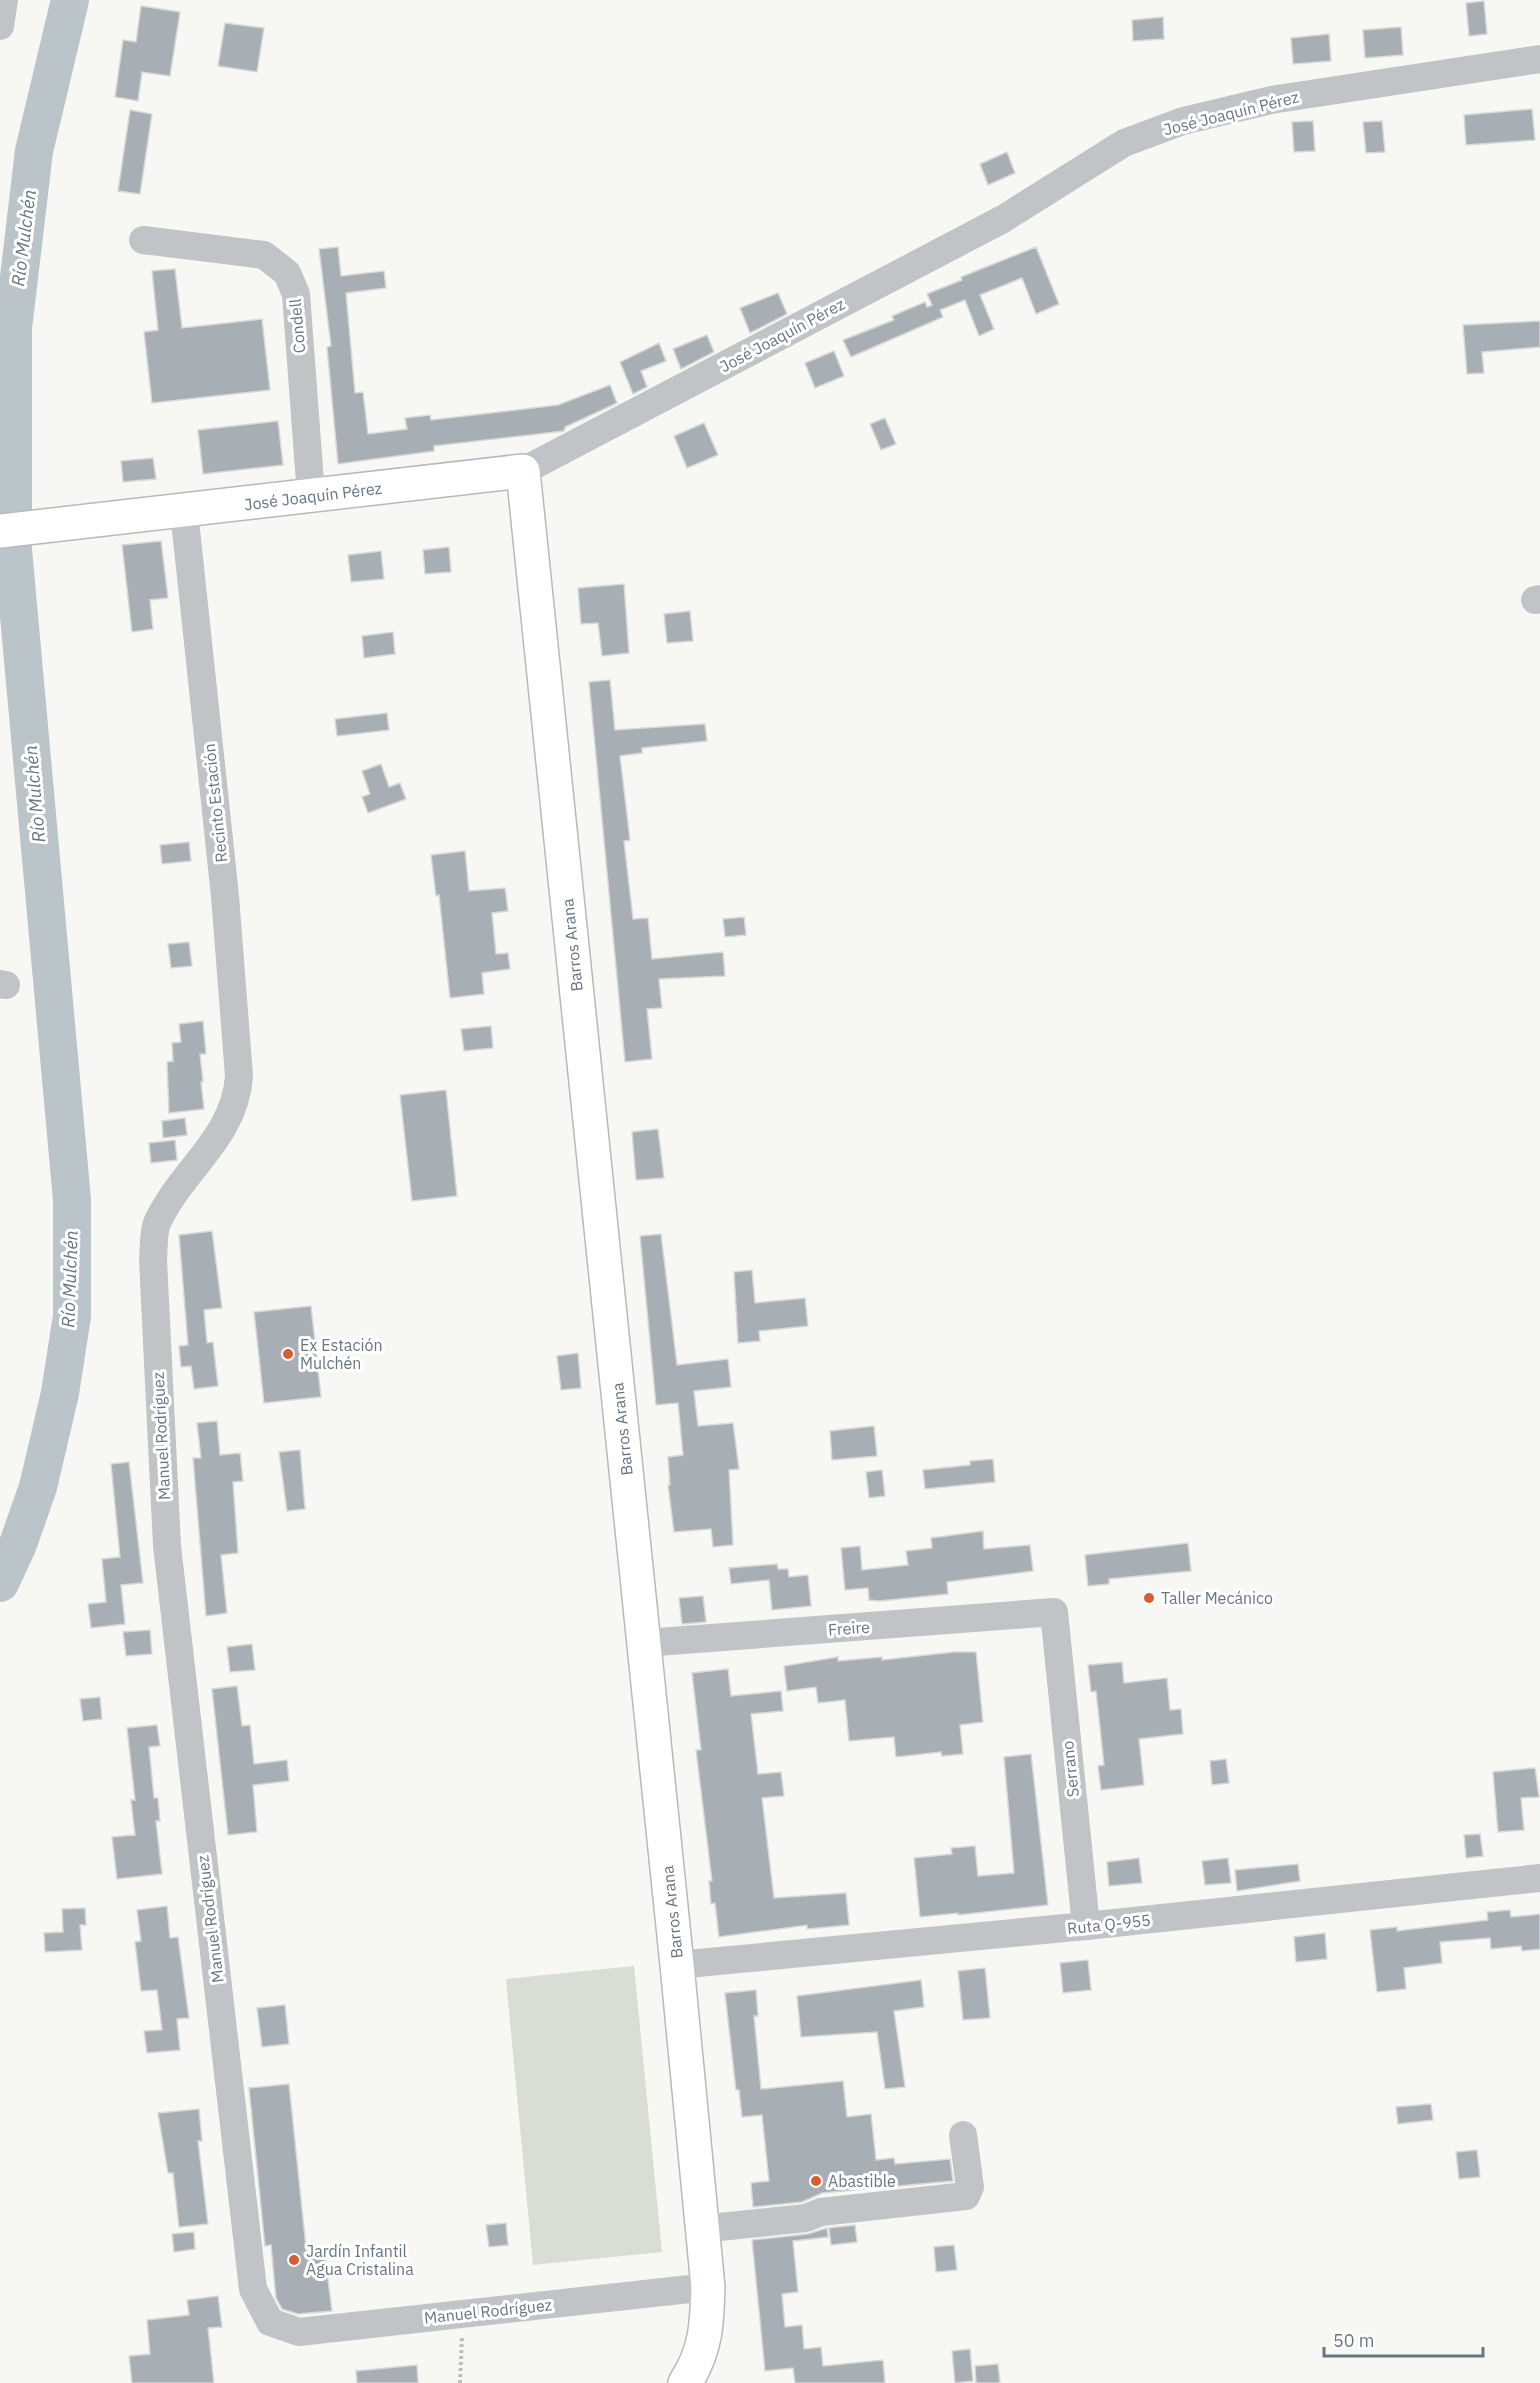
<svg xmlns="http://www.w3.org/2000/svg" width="1540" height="2383" font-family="'IBM Plex Sans',sans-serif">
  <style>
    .green { fill: #d8ddd5 }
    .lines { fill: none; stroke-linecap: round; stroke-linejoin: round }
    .river { stroke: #bac4c9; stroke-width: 38 }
    .building { fill: #a8afb4; stroke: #d8d8d6; stroke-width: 1.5 }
    .major-casing { stroke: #b6b9bd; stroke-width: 36 }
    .path { stroke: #babdbf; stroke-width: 4; stroke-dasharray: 3 3; stroke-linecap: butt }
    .minor { stroke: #c0c4c7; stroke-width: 28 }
    .major { stroke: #fff; stroke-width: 33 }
    .poi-dot { fill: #d75e33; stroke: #fff; stroke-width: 2 }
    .labels { text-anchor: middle; stroke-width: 6; stroke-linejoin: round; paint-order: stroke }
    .street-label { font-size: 16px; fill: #687683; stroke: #fff }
    .poi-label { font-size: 16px; fill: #687683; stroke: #fff; text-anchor: start }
    .water-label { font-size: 18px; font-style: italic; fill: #63777f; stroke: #fff }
  </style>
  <rect width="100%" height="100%" fill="#f7f7f4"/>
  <!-- green -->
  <polygon class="green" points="634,1966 662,2252 533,2265 506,1979"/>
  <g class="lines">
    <!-- river -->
    <polyline class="river" points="0,1583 18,1544 38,1487 60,1393 72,1316 72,1200 13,550 13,328 34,151 70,0"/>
  </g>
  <!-- building -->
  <g class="building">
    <polygon points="1484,1 1487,34 1469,36 1466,3"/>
    <polygon points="141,6 180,12 170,76 142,72 138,101 115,97 123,40 136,42"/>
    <polygon points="1163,17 1164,39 1133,41 1132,20"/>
    <polygon points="225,23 264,28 257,72 218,66"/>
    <polygon points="1401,27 1403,55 1365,58 1363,30"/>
    <polygon points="1329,34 1331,61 1293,64 1291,38"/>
    <polygon points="1532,109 1535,140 1466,145 1464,115"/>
    <polygon points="130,110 152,114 140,194 118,191"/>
    <polygon points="1313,121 1315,151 1294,152 1292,122"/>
    <polygon points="1382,121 1385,152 1366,153 1363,122"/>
    <polygon points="1007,152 1015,173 988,185 980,164"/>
    <polygon points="338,247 341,276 384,271 386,288 346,293 355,393 363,392 368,434 407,429 405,418 430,415 431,420 558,405 610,385 617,403 565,427 564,431 434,446 434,451 338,464 327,347 331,346 319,249"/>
    <polygon points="1036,247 1059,304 1036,314 1022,278 980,295 994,329 979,336 965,300 940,310 943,317 851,357 843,340 894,320 892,316 925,302 927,307 932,305 927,294 962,280 961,277"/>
    <polygon points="175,269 182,328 262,319 270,390 152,403 144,332 158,330 152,271"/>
    <polygon points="778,293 787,314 750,333 740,308"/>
    <polygon points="1540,321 1540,347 1482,352 1484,373 1467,374 1463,325"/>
    <polygon points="707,335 714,352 681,369 673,349"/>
    <polygon points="659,343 666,361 641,371 647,387 633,394 620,362"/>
    <polygon points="834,351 844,376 815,388 805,363"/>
    <polygon points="885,418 896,444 881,450 870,424"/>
    <polygon points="278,421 283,465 203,474 198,430"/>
    <polygon points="704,423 718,455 687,468 674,436"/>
    <polygon points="153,458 156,479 123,482 121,461"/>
    <polygon points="161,541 168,598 150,600 153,629 132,632 122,545"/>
    <polygon points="449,547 451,572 425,574 423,550"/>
    <polygon points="381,551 384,579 351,582 348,555"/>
    <polygon points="624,584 629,653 602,656 598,623 581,624 578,588"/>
    <polygon points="690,611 693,641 667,643 664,614"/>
    <polygon points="393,632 395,654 364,658 362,636"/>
    <polygon points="610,680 615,730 705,724 707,741 642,748 642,753 620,756 630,840 624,841 633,919 648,918 652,959 723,952 725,976 659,979 662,1008 647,1009 652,1059 625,1062 589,682"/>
    <polygon points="387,713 389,730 337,736 335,719"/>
    <polygon points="381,764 389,787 400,783 406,799 368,813 362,797 370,794 362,771"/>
    <polygon points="189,842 191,861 162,864 160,845"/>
    <polygon points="465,851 469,891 505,888 508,911 492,913 496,954 508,953 510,969 482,973 484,994 450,998 439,895 436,896 431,855"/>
    <polygon points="744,917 746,935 725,937 723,919"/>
    <polygon points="189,942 192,966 171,968 168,944"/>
    <polygon points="203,1021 206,1054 200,1054 203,1082 201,1082 204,1109 169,1113 167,1062 173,1061 172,1043 181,1042 179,1024"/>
    <polygon points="491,1026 493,1048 464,1051 461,1029"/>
    <polygon points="446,1090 457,1196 412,1201 400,1095"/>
    <polygon points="185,1118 187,1135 163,1138 162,1121"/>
    <polygon points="658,1129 664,1178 636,1180 632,1132"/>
    <polygon points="175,1140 177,1160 151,1163 149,1143"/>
    <polygon points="212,1231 222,1308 204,1310 207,1343 213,1342 218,1386 194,1389 191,1366 181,1367 179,1346 188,1345 179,1235"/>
    <polygon points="661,1234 677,1365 728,1359 731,1387 694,1391 698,1426 733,1423 739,1469 729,1470 733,1545 713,1547 711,1529 674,1532 668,1485 670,1485 668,1457 683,1455 678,1403 656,1405 640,1236"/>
    <polygon points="752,1270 755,1303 805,1298 808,1326 759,1331 760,1341 738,1343 734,1272"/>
    <polygon points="311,1306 321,1397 264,1403 254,1312"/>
    <polygon points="578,1353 581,1388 561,1390 557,1356"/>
    <polygon points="217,1421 220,1455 240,1453 243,1481 233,1482 238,1553 221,1555 227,1613 206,1616 193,1458 201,1458 197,1423"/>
    <polygon points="874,1426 877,1456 832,1460 830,1431"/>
    <polygon points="300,1450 305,1509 287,1511 279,1452"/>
    <polygon points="993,1459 995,1482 925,1489 923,1470 970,1465 970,1461"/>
    <polygon points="129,1462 143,1583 121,1585 125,1624 91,1628 88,1604 106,1602 102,1559 120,1557 111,1464"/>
    <polygon points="882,1470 885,1496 869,1498 866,1472"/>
    <polygon points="983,1531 984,1549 1030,1545 1033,1571 947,1582 948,1594 879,1601 869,1600 868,1588 845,1590 841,1548 860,1546 862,1570 908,1565 906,1551 932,1548 931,1538"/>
    <polygon points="1188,1543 1191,1571 1109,1579 1109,1584 1088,1586 1085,1555"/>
    <polygon points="777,1564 778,1569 788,1569 789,1577 808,1575 811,1606 772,1610 769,1580 731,1584 729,1568"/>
    <polygon points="703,1596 706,1622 682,1624 679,1598"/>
    <polygon points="150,1630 152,1654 126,1656 123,1632"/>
    <polygon points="252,1644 255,1670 230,1672 227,1647"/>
    <polygon points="954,1652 976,1652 983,1722 960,1725 963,1754 942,1756 941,1752 896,1757 894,1737 849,1741 845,1700 818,1703 816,1687 787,1691 784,1666 838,1657 838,1661 882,1657 882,1660"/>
    <polygon points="1122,1662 1124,1683 1167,1678 1170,1710 1181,1709 1183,1734 1139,1739 1144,1785 1101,1790 1098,1766 1104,1765 1096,1691 1091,1692 1088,1665"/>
    <polygon points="728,1669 731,1696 781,1691 783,1711 751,1714 758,1774 781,1772 784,1796 762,1798 774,1898 846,1893 849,1925 807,1929 807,1925 719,1937 715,1903 711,1904 709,1881 712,1881 696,1750 701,1750 692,1673"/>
    <polygon points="237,1686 242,1726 250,1725 254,1764 287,1760 289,1781 253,1785 257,1832 228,1835 212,1689"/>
    <polygon points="100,1697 102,1719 83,1721 80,1699"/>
    <polygon points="157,1725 160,1746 149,1747 154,1798 158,1798 160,1821 156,1821 162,1874 117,1879 112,1837 135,1835 131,1800 135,1800 127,1728"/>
    <polygon points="1031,1754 1048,1905 958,1915 958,1913 920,1917 914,1858 952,1854 951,1848 975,1846 978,1876 1014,1873 1004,1757"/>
    <polygon points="1226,1759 1229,1783 1212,1785 1210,1761"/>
    <polygon points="1535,1768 1539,1797 1521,1798 1524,1830 1498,1832 1493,1772"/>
    <polygon points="1480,1834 1483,1856 1466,1858 1464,1835"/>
    <polygon points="1139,1858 1142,1883 1109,1886 1107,1862"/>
    <polygon points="1228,1858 1231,1883 1205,1885 1202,1861"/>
    <polygon points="1298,1864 1300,1881 1237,1891 1235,1870"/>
    <polygon points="167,1906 170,1938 178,1937 189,2018 177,2019 180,2050 147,2053 144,2031 162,2030 157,1990 141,1991 135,1942 141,1941 137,1910"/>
    <polygon points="85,1908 86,1925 80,1925 82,1950 45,1952 44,1933 63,1932 62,1909"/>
    <polygon points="1510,1910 1511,1917 1540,1914 1540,1949 1522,1951 1521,1946 1491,1949 1490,1938 1440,1942 1442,1963 1404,1968 1406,1989 1377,1992 1370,1930 1397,1927 1397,1931 1488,1920 1487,1912"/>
    <polygon points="1325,1933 1327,1959 1296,1962 1294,1937"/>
    <polygon points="1088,1960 1091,1990 1063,1993 1060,1963"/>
    <polygon points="985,1968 990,2018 963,2020 958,1971"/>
    <polygon points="921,1980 924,2007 894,2011 905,2087 885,2089 877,2032 801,2037 797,1996"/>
    <polygon points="756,1990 758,2016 754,2016 761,2089 843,2081 847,2117 871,2114 876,2160 894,2158 895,2164 950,2159 953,2181 822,2193 802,2202 753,2207 751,2183 769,2181 762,2115 742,2117 739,2090 736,2090 725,1993"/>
    <polygon points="285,2005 289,2044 262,2047 257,2008"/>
    <polygon points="289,2084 307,2257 325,2256 332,2311 298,2314 282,2309 276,2298 271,2245 265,2246 249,2088"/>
    <polygon points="1431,2104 1433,2120 1398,2124 1396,2107"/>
    <polygon points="199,2109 202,2141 198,2141 208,2224 179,2227 173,2173 168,2173 158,2113"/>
    <polygon points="1477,2150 1480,2177 1459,2179 1456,2152"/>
    <polygon points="506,2223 508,2245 489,2247 486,2225"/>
    <polygon points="855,2225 857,2242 831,2245 829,2228"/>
    <polygon points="827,2228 828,2237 793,2241 798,2292 782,2294 785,2327 802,2325 804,2349 821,2347 823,2366 883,2360 885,2383 795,2383 793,2368 765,2371 752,2240 808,2234"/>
    <polygon points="194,2232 195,2249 174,2252 172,2234"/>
    <polygon points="954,2245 957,2270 936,2272 934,2247"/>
    <polygon points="218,2296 222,2327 208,2328 214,2383 132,2383 129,2356 150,2354 147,2320 189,2315 187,2300"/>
    <polygon points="970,2349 973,2381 955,2383 952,2351"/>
    <polygon points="998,2364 1000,2383 976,2383 975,2366"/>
    <polygon points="417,2365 418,2383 357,2383 356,2371"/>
  </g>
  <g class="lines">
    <!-- major casing -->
    <g class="major-casing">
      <path id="major" d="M 0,531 L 523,471 L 677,1965 L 708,2287 C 707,2324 706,2351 685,2383"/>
    </g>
    <!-- path -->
    <polyline class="path" points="460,2383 462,2338"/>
    <!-- minor -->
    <g class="minor">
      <polyline points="0,26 4,0"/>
      <polyline points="143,240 264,255 287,273 296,294 311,496"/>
      <polyline points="523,471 1003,219 1124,143 1183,121 1271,100 1540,59"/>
      <path d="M 184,511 L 225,896 L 239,1076 C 235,1138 181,1170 157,1223 C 153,1233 154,1249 153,1260 L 167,1546 L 253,2289 L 270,2322 L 299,2332 L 708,2287"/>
      <polyline points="1535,600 1540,599"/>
      <polyline points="0,984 6,985"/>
      <polyline points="644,1643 1054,1612 1086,1926"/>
      <polyline points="677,1965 1086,1926 1540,1878"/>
      <polyline points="701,2229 806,2218 821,2212 966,2196 970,2187 963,2135"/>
    </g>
    <!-- major -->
    <use href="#major" class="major"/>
  </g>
  <!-- markers -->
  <g class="poi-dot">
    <circle cx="288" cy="1354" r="6"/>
    <circle cx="1149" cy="1598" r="6"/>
    <circle cx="816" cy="2181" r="6"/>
    <circle cx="294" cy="2260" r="6"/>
  </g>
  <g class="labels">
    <!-- street labels -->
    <g class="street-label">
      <text transform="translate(1231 113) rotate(-14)" y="6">José Joaquín Pérez</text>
      <text transform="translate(297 326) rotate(-95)" y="6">Condell</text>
      <text transform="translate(782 335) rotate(-28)" y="6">José Joaquín Pérez</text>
      <text transform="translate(313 496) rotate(-7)" y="6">José Joaquín Pérez</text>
      <text transform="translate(215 803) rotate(-96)" y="6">Recinto Estación</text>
      <text transform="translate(572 945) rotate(-96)" y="6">Barros Arana</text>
      <text transform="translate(622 1429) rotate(-96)" y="6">Barros Arana</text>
      <text transform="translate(161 1436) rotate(-93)" y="6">Manuel Rodríguez</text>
      <text transform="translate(849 1628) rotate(-4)" y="6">Freire</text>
      <text transform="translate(1070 1769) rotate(-96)" y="6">Serrano</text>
      <text transform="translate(672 1912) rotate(-96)" y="6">Barros Arana</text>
      <text transform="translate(210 1919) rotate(-97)" y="6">Manuel Rodríguez</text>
      <text transform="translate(1109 1924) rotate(-6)" y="6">Ruta Q-955</text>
      <text transform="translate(488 2311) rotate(-6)" y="6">Manuel Rodríguez</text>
    </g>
    <!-- poi labels -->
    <g class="poi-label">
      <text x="300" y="1351">Ex Estación<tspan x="300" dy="18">Mulchén</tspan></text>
      <text x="1161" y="1604">Taller Mecánico</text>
      <text x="828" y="2187">Abastible</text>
      <text x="306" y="2257">Jardín Infantil<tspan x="306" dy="18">Agua Cristalina</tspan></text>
    </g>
    <!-- water labels -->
    <g class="water-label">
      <text transform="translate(24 238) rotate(-83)" y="6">Río Mulchén</text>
      <text transform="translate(35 794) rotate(-95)" y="6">Río Mulchén</text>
      <text transform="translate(70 1279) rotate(-88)" y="6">Río Mulchén</text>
    </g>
  </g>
  <!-- scale -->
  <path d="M1324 2347v9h159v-9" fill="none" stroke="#687683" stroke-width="3"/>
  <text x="1333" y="2347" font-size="18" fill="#687683" stroke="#ffffff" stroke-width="4.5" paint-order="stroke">50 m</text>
</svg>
